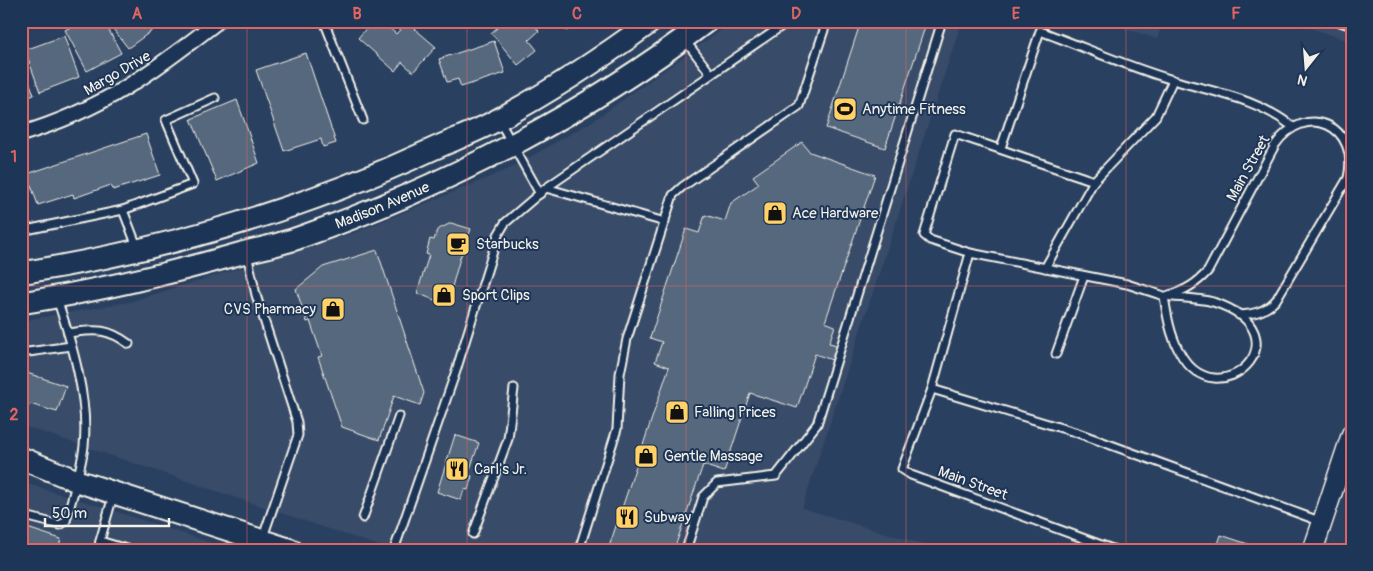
<svg xmlns="http://www.w3.org/2000/svg" width="1373" height="571" font-family="Pangolin,sans-serif">
  <style>
    .built { fill: #374c69 }
    .building { fill: #56677d; stroke: #f4f1e8 }
    .lines { fill: none; stroke-linecap: round; stroke-linejoin: round }
    .lane-casing { stroke: #f4f1e8; stroke-width: 11 }
    .street-casing { stroke: #f4f1e8; stroke-width: 18 }
    .secondary-casing { stroke: #f4f1e8; stroke-width: 22 }
    .primary-casing { stroke: #f4f1e8; stroke-width: 25 }
    .lane { stroke: #1d3557; stroke-width: 7 }
    .street { stroke: #1d3557; stroke-width: 14 }
    .secondary { stroke: #1d3557; stroke-width: 19 }
    .primary { stroke: #1d3557; stroke-width: 21 }
    .grid { fill: none; stroke: #df6462; stroke-width: 1; stroke-opacity: 0.55 }
    .labels { text-anchor: middle; stroke-width: 4; stroke-linejoin: round; paint-order: stroke }
    .street-label { font-size: 15px; fill: #f4f1e8; stroke: #1d3557 }
    .poi-label { font-size: 15px; fill: #f4f1e8; stroke: #1d3557; text-anchor: start }
    .neatline { fill: none; stroke: #df6462; stroke-width: 2 }
    .grid-label { font-size: 16px; text-anchor: middle; font-weight: bold; fill: #df6462 }
  </style>
  <rect width="100%" height="100%" fill="#2a4060"/>
  <filter id="ink" filterUnits="userSpaceOnUse"><feTurbulence type="fractalNoise" baseFrequency=".02" numOctaves="2"/><feDisplacementMap in="SourceGraphic" scale="10" xChannelSelector="R" yChannelSelector="G"/><feConvolveMatrix kernelMatrix="1 2 1 2 8 2 1 2 1" color-interpolation-filters="sRGB"/></filter>
  <g filter="url(#ink)">
    <!-- built -->
    <g class="built">
      <polygon points="734,21 962,21 802,508 943,550 391,550 21,425 21,321 129,302 354,233 509,169 593,121"/>
      <polygon points="1103,21 1163,21 1157,39"/>
      <polygon points="1291,21 1352,21 1352,42"/>
      <polygon points="21,482 93,504 233,550 21,550"/>
    </g>
    <!-- building -->
    <g class="building">
      <polygon points="82,21 104,21 121,53 87,71 65,30"/>
      <polygon points="107,21 159,21 161,24 128,48"/>
      <polygon points="382,21 396,34 407,22 436,47 413,72 402,62 395,71 358,38 369,25 374,30"/>
      <polygon points="505,21 531,21 539,31 529,40 537,50 518,65 491,33"/>
      <polygon points="543,21 576,21 567,31 556,21 550,28"/>
      <polygon points="861,21 927,21 885,148 826,128"/>
      <polygon points="64,36 79,77 40,92 25,50"/>
      <polygon points="494,41 505,73 461,87 458,79 447,82 439,59"/>
      <polygon points="306,53 336,143 323,147 321,139 284,151 256,70"/>
      <polygon points="21,58 34,95 21,100"/>
      <polygon points="237,100 259,163 217,181 191,119"/>
      <polygon points="146,134 160,175 113,190 111,185 74,198 73,194 38,205 27,174"/>
      <polygon points="802,142 810,152 875,175 825,322 835,326 829,343 837,345 832,360 815,354 797,408 750,393 724,472 703,465 674,550 608,550 669,367 655,362 662,342 650,338 686,229 699,233 705,215 725,221 731,203 759,184 753,176"/>
      <polygon points="451,223 471,229 460,258 447,305 417,293 429,255 426,254 430,239 434,240 437,230"/>
      <polygon points="377,250 424,393 420,405 394,396 379,440 342,427 318,357 322,356 310,321 307,322 296,289 323,267"/>
      <polygon points="21,371 66,386 57,412 30,404 28,407 21,405"/>
      <polygon points="455,435 479,443 468,475 472,476 468,490 464,489 461,500 437,492"/>
      <polygon points="21,526 61,539 58,550 21,550"/>
      <polygon points="1221,535 1257,547 1257,550 1216,550"/>
    </g>
    <g class="lines">
      <!-- lane casing -->
      <g class="lane-casing">
        <g id="lane">
          <polyline points="324,21 363,120"/>
          <polyline points="1337,21 1352,26"/>
          <polyline points="684,39 711,74"/>
          <polyline points="500,122 540,194"/>
          <path d="M 1001,148 L 1040,31 C 1084,47 1128,67 1173,80 C 1216,93 1256,98 1293,127"/>
          <path d="M 1094,181 L 955,134 L 924,235 L 930,240 L 970,253 L 1127,284 L 1164,296 C 1167,316 1170,334 1179,351 C 1217,423 1311,333 1213,302 C 1198,298 1180,298 1164,296"/>
          <polyline points="546,188 665,222"/>
          <polyline points="21,231 123,210"/>
          <polyline points="138,249 123,210 193,184 166,120 215,98"/>
          <polyline points="970,253 932,389 902,469 911,475 1115,550"/>
          <polyline points="247,254 256,295 297,422 298,435 263,537"/>
          <polyline points="1045,268 1094,181 1156,116 1173,80"/>
          <path d="M 1169,295 C 1186,291 1197,283 1208,271 L 1275,145 C 1306,101 1360,125 1348,178 L 1276,300 C 1265,312 1254,314 1239,315"/>
          <path d="M 68,333 C 95,330 106,327 129,344"/>
          <polyline points="21,353 71,346"/>
          <polyline points="1056,354 1084,276"/>
          <polyline points="932,389 1078,433 1322,522"/>
          <polyline points="113,496 100,541 130,550"/>
          <path d="M 21,515 L 60,525 L 66,521 C 72,497 81,471 84,446 C 89,400 72,343 57,299"/>
          <polyline points="363,518 399,416"/>
          <polyline points="473,534 508,439 514,388"/>
          <polyline points="98,550 100,541"/>
          <polyline points="394,550 456,371 498,235 505,223 546,188 789,21"/>
          <polyline points="579,550 617,429 620,374 627,339 673,195 682,187 799,106 827,21"/>
          <polyline points="686,550 703,497 717,483 776,476 817,424 942,21"/>
        </g>
      </g>
      <!-- street casing -->
      <g class="street-casing">
        <path id="street" d="M 21,134 C 102,110 153,72 218,21"/>
      </g>
      <!-- secondary casing -->
      <g class="secondary-casing">
        <polyline id="secondary" points="1313,550 1352,433"/>
      </g>
      <!-- primary casing -->
      <g class="primary-casing">
        <g id="primary">
          <path d="M 21,273 C 164,250 302,210 433,149 C 455,139 478,131 499,119 C 552,91 603,57 652,21"/>
          <path id="s1" d="M 21,303 C 96,291 169,274 242,253 C 262,248 282,244 301,237 C 444,187 585,114 707,21"/>
          <polyline points="21,458 77,481 291,550"/>
        </g>
      </g>
      <!-- lane -->
      <use href="#lane" class="lane"/>
      <!-- street -->
      <use href="#street" class="street"/>
      <!-- secondary -->
      <use href="#secondary" class="secondary"/>
      <!-- primary -->
      <use href="#primary" class="primary"/>
    </g>
  </g>
  <!-- grid -->
  <path class="grid" d="M 247,21 L 247,550M 467,21 L 467,550M 686,21 L 686,550M 906,21 L 906,550M 1126,21 L 1126,550M 21,286 L 1352,286"/>
  <!-- icons -->
  <defs>
    <g id="stadium-square" transform="scale(1.25)"><rect x="-9" y="-9" width="18" height="18" rx="4" fill="#ffd166" stroke="#1d3557"/><path d="M0-5a6.5 5 0 1 0 0 10a6.5 5 0 1 0 0-10ZM-3.5-1.8h7v3.6h-7Z" fill="#111"/></g>
    <g id="shop-square" transform="scale(1.25)"><rect x="-9" y="-9" width="18" height="18" rx="4" fill="#ffd166" stroke="#1d3557"/><path d="M-5-2.5h2.3a2.7 3.5 0 0 1 5.4 0H5L5.5 6h-11ZM-1.5-2.5h3a1.5 2.3 0 0 0-3 0Z" fill="#111"/></g>
    <g id="cafe-square" transform="scale(1.25)"><rect x="-9" y="-9" width="18" height="18" rx="4" fill="#ffd166" stroke="#1d3557"/><path d="M-5.5-4.5H6V0H3Q3 3.5 0 3.5H-2.5Q-5.5 3.5-5.5 0ZM3-3.2v2h1.7v-2ZM-6 4.5H4V6H-6Z" fill="#111"/></g>
    <g id="restaurant-square" transform="scale(1.25)"><rect x="-9" y="-9" width="18" height="18" rx="4" fill="#ffd166" stroke="#1d3557"/><path d="M-5-6h1v4h1v-4h1v4h1v-4h1v5L-1.5 .5V6h-2V.5L-5-1ZM5-6V6H3V1.5H1.5Q1.5-4 5-6Z" fill="#111"/></g>
  </defs>
  <g fill-rule="evenodd">
    <use href="#stadium-square" x="845" y="109"/>
    <use href="#shop-square" x="775" y="213"/>
    <use href="#cafe-square" x="458" y="244"/>
    <use href="#shop-square" x="444" y="295"/>
    <use href="#shop-square" x="333" y="309"/>
    <use href="#shop-square" x="677" y="412"/>
    <use href="#shop-square" x="646" y="456"/>
    <use href="#restaurant-square" x="457" y="469"/>
    <use href="#restaurant-square" x="627" y="517"/>
  </g>
  <g class="labels">
    <!-- street labels -->
    <g class="street-label">
      <text transform="translate(117 73) rotate(-30)" y="5">Margo Drive</text>
      <text transform="translate(1248 168) rotate(-61)" y="5">Main Street</text>
      <text dy="5" stroke="none"><textPath href="#s1" startOffset="375">Madison Avenue</textPath></text>
      <text transform="translate(973 483) rotate(20)" y="5">Main Street</text>
    </g>
    <!-- poi labels -->
    <g class="poi-label">
      <text x="862" y="114">Anytime Fitness</text>
      <text x="792" y="218">Ace Hardware</text>
      <text x="476" y="249">Starbucks</text>
      <text x="462" y="300">Sport Clips</text>
      <text x="316" y="314" text-anchor="end">CVS Pharmacy</text>
      <text x="694" y="417">Falling Prices</text>
      <text x="664" y="461">Gentle Massage</text>
      <text x="474" y="474">Carl's Jr.</text>
      <text x="644" y="522">Subway</text>
    </g>
  </g>
  <!-- margin -->
  <rect width="1373" height="571" fill="none" stroke="#1d3557" stroke-width="55"/>
  <!-- north arrow -->
  <g transform="translate(1306 68) rotate(197)" stroke="#1d3557" stroke-width="4" paint-order="stroke">
  <path d="M0-4L9 19L0 12L-9 19Z" fill="#f4f1e8"/>
  <text y="-8" font-size="14" font-weight="bold" text-anchor="middle" fill="#f4f1e8">N</text>
  </g>
  <!-- scale -->
  <path d="M45 518v8h124v-8" fill="none" stroke="#f4f1e8" stroke-width="2.5"/>
  <text x="52" y="518" font-size="15" fill="#f4f1e8" stroke="#1d3557" stroke-width="4" paint-order="stroke">50 m</text>
  <rect x="28" y="28" width="1318" height="516" class="neatline"/>
  <g class="grid-label">
    <text x="137" y="19">A</text>
    <text x="357" y="19">B</text>
    <text x="577" y="19">C</text>
    <text x="796" y="19">D</text>
    <text x="1016" y="19">E</text>
    <text x="1236" y="19">F</text>
    <text x="14" y="162">1</text>
    <text x="14" y="420">2</text>
  </g>
</svg>
